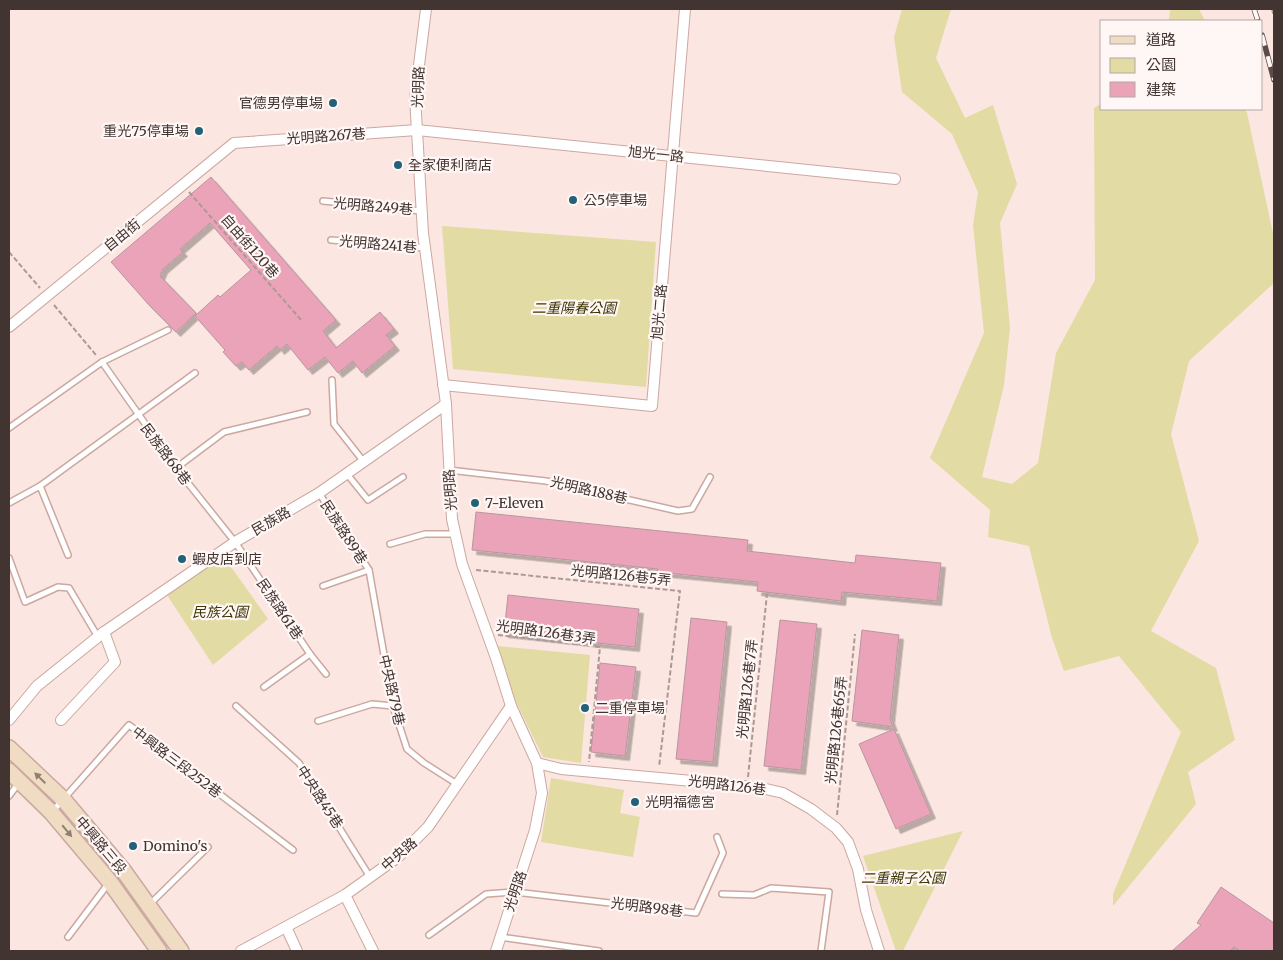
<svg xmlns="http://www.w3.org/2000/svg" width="1283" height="960" font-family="Merriweather,'Noto Sans TC',serif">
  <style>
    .green { fill: #e2dba3 }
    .building { fill: #eaa3b8; stroke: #b8969f; filter: url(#shadow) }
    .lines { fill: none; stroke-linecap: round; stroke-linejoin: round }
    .lane-casing { stroke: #cba8a0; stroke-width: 8 }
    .street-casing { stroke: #cba8a0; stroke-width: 12 }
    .secondary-casing { stroke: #cba8a0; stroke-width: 18 }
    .path { stroke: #ac9995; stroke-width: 2; stroke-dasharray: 5 2.5; stroke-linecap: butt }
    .lane { stroke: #fff; stroke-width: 5 }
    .street { stroke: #fff; stroke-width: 10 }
    .secondary { stroke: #f0dcc3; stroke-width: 15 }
    .rail-casing { stroke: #5b4c48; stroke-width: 5.5 }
    .rail { stroke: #fff7f5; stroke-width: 4; stroke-dasharray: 11; stroke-linecap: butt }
    .oneway { fill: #908073 }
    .poi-dot { fill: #226177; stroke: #fff7f5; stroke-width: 2 }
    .labels { text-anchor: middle; stroke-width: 4.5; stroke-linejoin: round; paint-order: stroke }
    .street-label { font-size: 14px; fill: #423431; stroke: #fff7f5 }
    .poi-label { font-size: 14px; fill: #423431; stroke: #fff7f5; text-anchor: start }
    .park-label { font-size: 14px; font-style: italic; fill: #3b3400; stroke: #fff7f5 }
  </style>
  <defs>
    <filter id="shadow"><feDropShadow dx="4.5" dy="4.5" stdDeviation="0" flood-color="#0004"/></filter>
  </defs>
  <rect width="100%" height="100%" fill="#fce6e1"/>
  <!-- green -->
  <g class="green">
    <polygon points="902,9 951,9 936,58 965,118 993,105 1017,184 1000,223 1010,328 1004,385 982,477 1012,484 1038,463 1056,353 1095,280 1094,108 1102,103 1102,109 1245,109 1247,113 1274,238 1274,283 1189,361 1171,434 1199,541 1151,631 1216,668 1235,740 1188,772 1196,804 1113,906 1113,894 1181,732 1119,656 1064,671 1052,638 1029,546 988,537 990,510 930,458 984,333 973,225 978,192 952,134 902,92 894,37"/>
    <polygon points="1170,9 1199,9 1205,21 1169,21"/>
    <polygon points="442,226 656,242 646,387 453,369"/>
    <polygon points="219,550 268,619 213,665 163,589"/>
    <polygon points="497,646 590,655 581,763 543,757 515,700"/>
    <polygon points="551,778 624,790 620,813 640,817 633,857 541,842"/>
    <polygon points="963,831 903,951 896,951 863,856"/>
  </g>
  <!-- building -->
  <g class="building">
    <polygon points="211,177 336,320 323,331 336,348 380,312 394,329 386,335 395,346 362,373 353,361 338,373 325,357 308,370 287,344 280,350 277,346 249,370 242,362 236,366 223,352 225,350 195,316 218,295 220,297 251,270 210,223 180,249 183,252 163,269 160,276 196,313 176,332 149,305 111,262"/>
    <polygon points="476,512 748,540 747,551 855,563 856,555 941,563 937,601 842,592 841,601 757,591 758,582 657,572 658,569 472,550"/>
    <polygon points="508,595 639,609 635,647 504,633"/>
    <polygon points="691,618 727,622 713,762 676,759"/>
    <polygon points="780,620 817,624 801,770 764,766"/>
    <polygon points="862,630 899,635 890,719 893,727 852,721"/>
    <polygon points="600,663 636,667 625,756 591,752"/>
    <polygon points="894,729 931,814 896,829 859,744"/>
    <polygon points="1221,887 1274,923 1274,951 1240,951 1234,947 1230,951 1172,951 1201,925 1197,923"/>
  </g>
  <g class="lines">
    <!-- lane casing -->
    <g class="lane-casing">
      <g id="lane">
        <polyline points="323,201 421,211"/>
        <polyline points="331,240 426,248"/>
        <polyline points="102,362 176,468 235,542 310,654 326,674"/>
        <polyline points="332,380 334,424 364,462"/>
        <polyline points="9,428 102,362 168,330"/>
        <polyline points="176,468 224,432 307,412"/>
        <polyline points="449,470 546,481 678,511 692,509 710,477"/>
        <polyline points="347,474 368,500 403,477"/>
        <polyline points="40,486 68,555"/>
        <polyline points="319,493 369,570 393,706 407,749 424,763 457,784"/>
        <polyline points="9,503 40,486 195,373"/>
        <polyline points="390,544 425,534 455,534"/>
        <polyline points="9,558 25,602 58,587 69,588 98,637"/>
        <polyline points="323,586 369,570"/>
        <polyline points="264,687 310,654"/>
        <polyline points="236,706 299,763 370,877"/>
        <polyline points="318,721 372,704 393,706"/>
        <polyline points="9,796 18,784"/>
        <polyline points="52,812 129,725 293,850"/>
        <polyline points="722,894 754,895 771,888 829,892 821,951"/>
        <polyline points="150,904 208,847"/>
        <polyline points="429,935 486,894 515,892 696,913 723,853 717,837"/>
        <polyline points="68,937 108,884"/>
        <polyline points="500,937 599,951"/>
      </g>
    </g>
    <!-- street casing -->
    <g class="street-casing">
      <g id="street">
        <polyline points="426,9 415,97 423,233 446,404 452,519 462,564 496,658 511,706 537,763 542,793 535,830 496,951"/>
        <polyline points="9,327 234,143 417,130 895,179"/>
        <polyline points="443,385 652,406 685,9"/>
        <polyline points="9,720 37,686 104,632 235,542 319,493 446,404"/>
        <polyline points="61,720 115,662 104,632"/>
        <polyline points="537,763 561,769 725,784 762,788 783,793 811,809 836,828 848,842 858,869 866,910 879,951"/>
        <polyline points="345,895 373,951"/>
        <polyline points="286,927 297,951"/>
        <polyline points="241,951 345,895 398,857 428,827 511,706"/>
      </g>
    </g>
    <!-- secondary casing -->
    <g class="secondary-casing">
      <g id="secondary">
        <polyline points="9,748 63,799 123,870 181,951"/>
        <polyline points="9,771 51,812 110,882 159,951"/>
      </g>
    </g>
    <!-- path -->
    <g class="path">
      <polyline points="1272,9 1274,17"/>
      <polyline points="189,192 302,321"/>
      <polyline points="9,252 40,288"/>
      <polyline points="54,305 96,355"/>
      <polyline points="476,570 680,591 659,767"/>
      <polyline points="498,635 600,647 589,762"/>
      <polyline points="748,777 767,594"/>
      <polyline points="837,815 855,634"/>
    </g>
    <!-- lane -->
    <use href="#lane" class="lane"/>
    <!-- street -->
    <use href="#street" class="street"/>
    <!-- secondary -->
    <use href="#secondary" class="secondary"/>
    <!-- rail casing -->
    <g class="rail-casing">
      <g id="rail">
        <polyline points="1254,9 1258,21"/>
        <polyline points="1262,35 1274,80"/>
      </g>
    </g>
    <!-- rail -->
    <use href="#rail" class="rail"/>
  </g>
  <!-- one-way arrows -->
  <defs><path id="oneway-solid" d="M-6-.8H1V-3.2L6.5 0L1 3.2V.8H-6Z" transform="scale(1.25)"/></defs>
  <g class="oneway">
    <use href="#oneway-solid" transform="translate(40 778) rotate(-136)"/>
    <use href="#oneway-solid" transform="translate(67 831) rotate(50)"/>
  </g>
  <!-- markers -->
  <g class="poi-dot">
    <circle cx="333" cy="103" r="5"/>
    <circle cx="199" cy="131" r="5"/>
    <circle cx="398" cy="165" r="5"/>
    <circle cx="573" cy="200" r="5"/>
    <circle cx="475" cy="503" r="5"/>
    <circle cx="182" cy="559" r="5"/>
    <circle cx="585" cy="708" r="5"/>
    <circle cx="635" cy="802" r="5"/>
    <circle cx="133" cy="846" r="5"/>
  </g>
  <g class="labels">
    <!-- street labels -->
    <g class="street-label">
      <text transform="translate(418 87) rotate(-87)" y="5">光明路</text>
      <text transform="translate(326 136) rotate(-4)" y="5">光明路267巷</text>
      <text transform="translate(656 154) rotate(6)" y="5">旭光一路</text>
      <text transform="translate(373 206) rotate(5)" y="5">光明路249巷</text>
      <text transform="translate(122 235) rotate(-39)" y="5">自由街</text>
      <text transform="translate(378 244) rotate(5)" y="5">光明路241巷</text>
      <text transform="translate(250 246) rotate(49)" y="5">自由街120巷</text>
      <text transform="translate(659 312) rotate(-85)" y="5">旭光二路</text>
      <text transform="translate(166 454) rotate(53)" y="5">民族路68巷</text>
      <text transform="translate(450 490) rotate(-94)" y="5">光明路</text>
      <text transform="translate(589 490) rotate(13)" y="5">光明路188巷</text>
      <text transform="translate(271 521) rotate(-30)" y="5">民族路</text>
      <text transform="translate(344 532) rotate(57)" y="5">民族路89巷</text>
      <text transform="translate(621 575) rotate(6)" y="5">光明路126巷5弄</text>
      <text transform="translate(280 609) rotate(56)" y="5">民族路61巷</text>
      <text transform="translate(546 632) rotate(8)" y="5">光明路126巷3弄</text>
      <text transform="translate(747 689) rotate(-84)" y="5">光明路126巷7弄</text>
      <text transform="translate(392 690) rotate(77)" y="5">中央路79巷</text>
      <text transform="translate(836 730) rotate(-84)" y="5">光明路126巷65弄</text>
      <text transform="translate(177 762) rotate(37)" y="5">中興路三段252巷</text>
      <text transform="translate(727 785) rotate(7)" y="5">光明路126巷</text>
      <text transform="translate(320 797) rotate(57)" y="5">中央路45巷</text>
      <text transform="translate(101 845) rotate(50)" y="5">中興路三段</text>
      <text transform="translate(399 854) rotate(-41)" y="5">中央路</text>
      <text transform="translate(515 891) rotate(-71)" y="5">光明路</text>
      <text transform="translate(647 907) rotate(7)" y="5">光明路98巷</text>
    </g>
    <!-- poi labels -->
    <g class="poi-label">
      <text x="323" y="108" text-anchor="end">官德男停車場</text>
      <text x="189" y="136" text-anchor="end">重光75停車場</text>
      <text x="408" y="170">全家便利商店</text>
      <text x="583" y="205">公5停車場</text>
      <text x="485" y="508">7-Eleven</text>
      <text x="192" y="564">蝦皮店到店</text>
      <text x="595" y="713">二重停車場</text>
      <text x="645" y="807">光明福德宮</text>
      <text x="143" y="851">Domino's</text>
    </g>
    <!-- park labels -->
    <g class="park-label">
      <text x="574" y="313">二重陽春公園</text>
      <text x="220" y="617">民族公園</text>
      <text x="903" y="883">二重親子公園</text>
    </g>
  </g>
  <!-- border -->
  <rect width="1283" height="960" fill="none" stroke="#423431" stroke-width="20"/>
  <!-- legend -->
  <rect x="1100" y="20" width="162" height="90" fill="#fff7f5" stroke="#b3a9a7"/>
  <rect x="1110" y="36" width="25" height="8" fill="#f0dcc3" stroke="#b3a9a7"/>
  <text x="1146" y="45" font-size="15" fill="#423431">道路</text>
  <rect x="1110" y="58" width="25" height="15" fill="#e2dba3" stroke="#b3a9a7"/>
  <text x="1146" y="70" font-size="15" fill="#423431">公園</text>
  <rect x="1110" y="82" width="25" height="15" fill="#eaa3b8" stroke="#b3a9a7"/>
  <text x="1146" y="95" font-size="15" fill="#423431">建築</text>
</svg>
